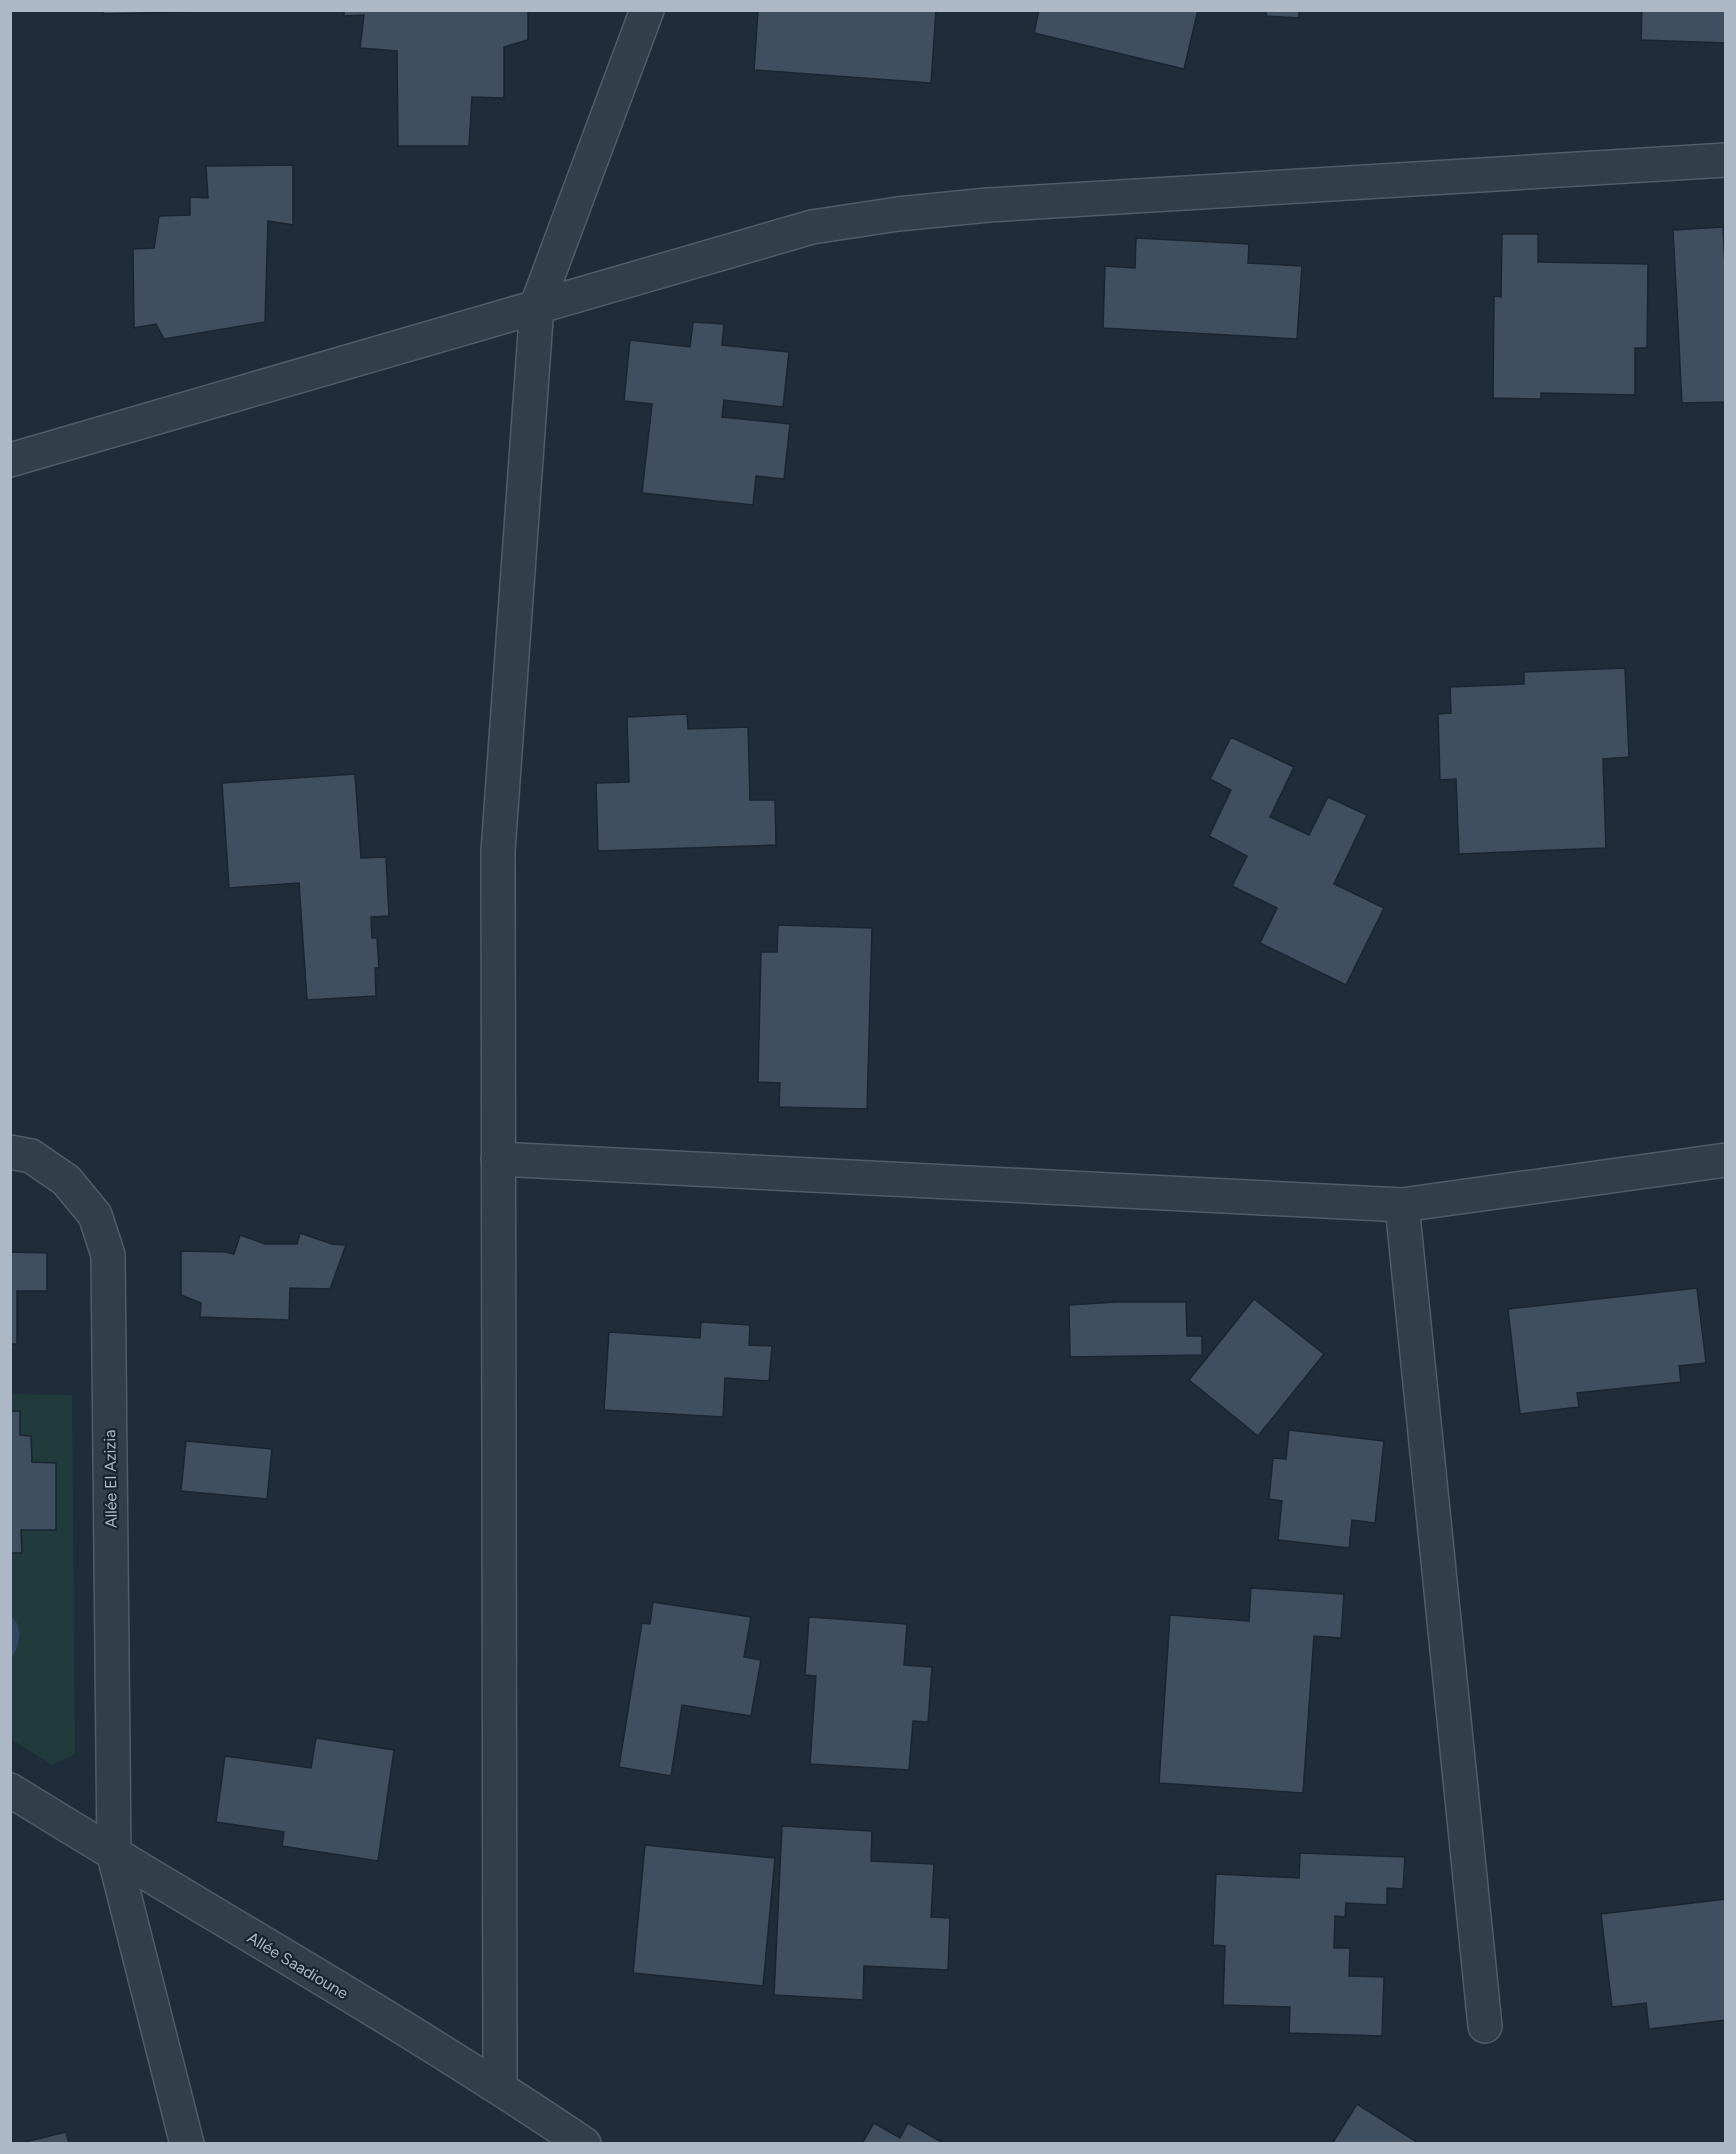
<svg xmlns="http://www.w3.org/2000/svg" width="1736" height="2154" font-family="Figtree,sans-serif">
  <style>
    .green { fill: #213a3b }
    .water { fill: #2f4761 }
    .building { fill: #3f4f60; stroke: #1a2531; stroke-width: 1.5 }
    .lines { fill: none; stroke-linecap: round; stroke-linejoin: round }
    .street-casing { stroke: #505c68; stroke-width: 36 }
    .street { stroke: #333e4b; stroke-width: 33 }
    .labels { text-anchor: middle; stroke-width: 4.5; stroke-linejoin: round; paint-order: stroke }
    .street-label { font-size: 16px; fill: #adb9c7; stroke: #18232f }
  </style>
  <rect width="100%" height="100%" fill="#1f2d3a"/>
  <!-- green -->
  <polygon class="green" points="11,1394 72,1395 75,1754 52,1765 11,1739 11,1660 20,1638 14,1618 11,1616 10,1553 22,1553 21,1530 56,1530 56,1463 32,1462 31,1436 20,1435 20,1412 11,1411"/>
  <!-- water -->
  <path class="water" d="M 11,1616 C 25,1629 19,1645 11,1660 Z"/>
  <!-- building -->
  <g class="building">
    <polygon points="103,10 250,10 103,14"/>
    <polygon points="344,10 528,10 528,40 504,47 504,98 472,97 469,146 398,146 397,51 360,48 364,15 344,16"/>
    <polygon points="758,10 936,10 931,83 754,70"/>
    <polygon points="1039,10 1198,10 1184,69 1034,33"/>
    <polygon points="1266,10 1299,10 1299,18 1266,16"/>
    <polygon points="1642,10 1726,10 1726,43 1641,40"/>
    <polygon points="293,165 293,225 268,221 265,322 164,339 156,324 134,328 133,249 154,248 159,216 190,215 190,197 208,198 206,166"/>
    <polygon points="1723,227 1726,286 1726,402 1682,403 1673,230"/>
    <polygon points="1502,234 1538,234 1538,262 1648,264 1647,348 1635,348 1635,395 1541,393 1541,399 1493,398 1494,296 1501,297"/>
    <polygon points="1136,238 1249,244 1248,263 1302,266 1297,339 1103,328 1105,266 1135,268"/>
    <polygon points="693,322 724,324 722,345 789,352 783,407 724,400 722,417 790,424 784,479 756,476 753,505 642,493 652,404 624,401 630,340 690,347"/>
    <polygon points="1625,668 1629,757 1603,759 1606,848 1459,854 1456,779 1440,780 1438,714 1451,713 1450,687 1524,684 1524,672"/>
    <polygon points="687,714 688,729 748,727 750,800 775,800 776,845 598,851 596,783 629,782 627,717"/>
    <polygon points="1231,737 1294,767 1270,817 1309,835 1328,797 1367,815 1334,884 1384,908 1346,985 1260,943 1277,908 1232,886 1247,856 1209,836 1231,790 1210,779"/>
    <polygon points="355,774 361,858 386,857 389,916 371,917 372,938 377,938 379,968 375,968 376,996 307,1000 299,883 229,888 222,783"/>
    <polygon points="778,925 872,928 867,1109 779,1107 780,1083 758,1082 761,952 777,952"/>
    <polygon points="300,1233 332,1244 346,1245 330,1289 290,1288 289,1320 200,1317 201,1303 181,1295 181,1251 226,1252 234,1254 240,1235 265,1244 297,1244"/>
    <polygon points="10,1252 47,1253 47,1291 17,1291 17,1344 10,1344"/>
    <polygon points="1697,1288 1706,1363 1679,1366 1681,1382 1577,1393 1579,1407 1520,1414 1508,1309"/>
    <polygon points="1254,1299 1324,1354 1258,1436 1189,1380"/>
    <polygon points="1116,1302 1186,1302 1187,1336 1202,1336 1202,1355 1070,1357 1069,1305"/>
    <polygon points="701,1322 750,1325 749,1345 772,1346 769,1381 725,1378 723,1417 604,1410 609,1332 700,1338"/>
    <polygon points="10,1411 20,1411 20,1435 31,1436 32,1462 56,1463 56,1530 21,1530 22,1553 10,1553"/>
    <polygon points="1289,1430 1384,1441 1375,1523 1352,1520 1349,1548 1278,1540 1282,1501 1269,1499 1273,1458 1286,1459"/>
    <polygon points="186,1441 272,1449 267,1499 181,1491"/>
    <polygon points="1251,1588 1344,1594 1341,1638 1314,1636 1303,1793 1159,1783 1170,1615 1249,1621"/>
    <polygon points="653,1602 751,1617 744,1657 761,1660 751,1716 682,1705 671,1776 619,1767 642,1623 650,1624"/>
    <polygon points="809,1617 907,1624 904,1665 932,1667 928,1722 913,1721 909,1770 810,1764 816,1676 805,1675"/>
    <polygon points="316,1738 394,1750 378,1861 282,1846 284,1832 216,1822 225,1756 311,1768"/>
    <polygon points="782,1826 872,1831 871,1861 934,1864 931,1917 950,1918 948,1970 864,1966 863,2000 774,1995"/>
    <polygon points="645,1845 775,1858 763,1986 633,1973"/>
    <polygon points="1300,1853 1405,1857 1403,1889 1387,1888 1387,1905 1346,1903 1345,1917 1335,1916 1334,1948 1350,1948 1349,1976 1384,1977 1382,2036 1289,2033 1290,2007 1223,2005 1225,1946 1213,1945 1216,1874 1299,1878"/>
    <polygon points="1726,1899 1726,2020 1649,2029 1646,2003 1612,2007 1601,1914"/>
    <polygon points="1357,2104 1420,2144 1332,2144"/>
    <polygon points="874,2123 900,2138 908,2123 945,2144 862,2144"/>
    <polygon points="66,2132 69,2144 17,2144"/>
  </g>
  <g class="lines">
    <!-- street casing -->
    <g class="street-casing">
      <g id="street">
        <polyline points="10,460 812,227 898,214 988,205 1726,160"/>
        <polyline points="10,1152 31,1156 66,1180 95,1215 108,1255 114,1855 187,2144"/>
        <polyline points="498,1159 1402,1205 1726,1160"/>
        <polyline points="1402,1205 1485,2026"/>
        <path d="M 10,1790 C 201,1909 398,2018 584,2144"/>
        <polyline points="500,2087 498,851 537,305 647,10"/>
      </g>
    </g>
    <!-- street -->
    <use href="#street" class="street"/>
  </g>
  <g class="labels">
    <!-- street labels -->
    <g class="street-label">
      <text transform="translate(110 1479) rotate(-91)" y="6">Allée El Azizia</text>
      <text transform="translate(298 1965) rotate(31)" y="6">Allée Saadioune</text>
    </g>
  </g>
  <!-- border -->
  <rect width="1736" height="2154" fill="none" stroke="#adb9c7" stroke-width="24"/>
</svg>
